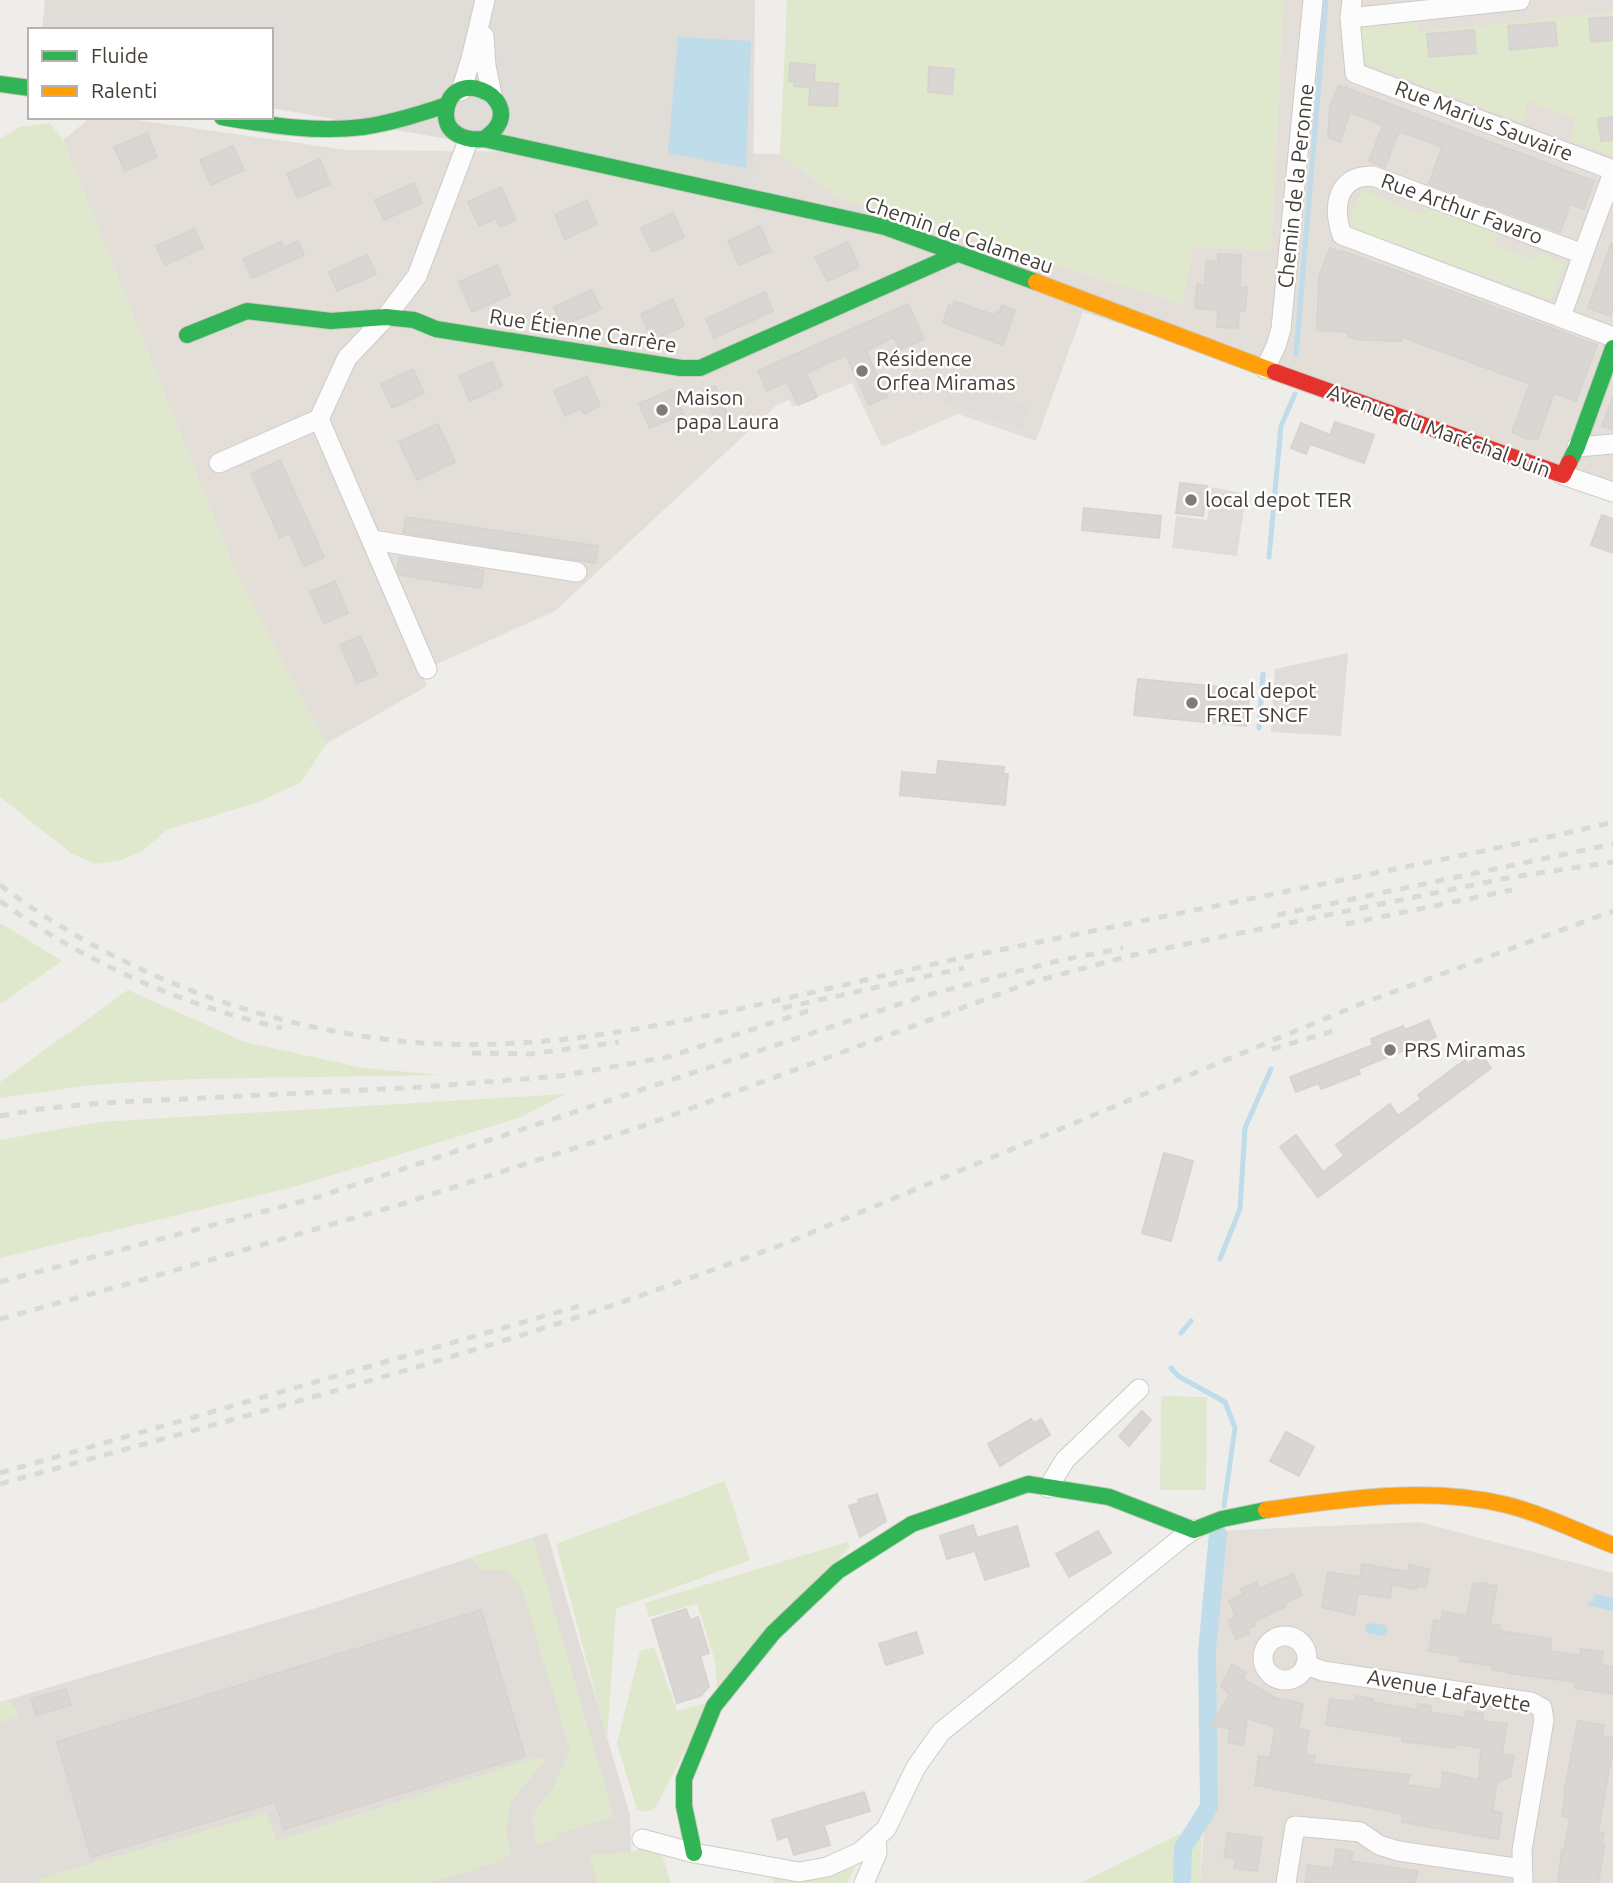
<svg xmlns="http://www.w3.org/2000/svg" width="1613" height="1883" font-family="Ubuntu,sans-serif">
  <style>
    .residential { fill: #e3ded8 }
    .industrial { fill: #e0dcd8 }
    .green { fill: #dfe8cc }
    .parking { fill: #dfdcda }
    .water { fill: #bedcea }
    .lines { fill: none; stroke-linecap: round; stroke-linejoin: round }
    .stream { stroke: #bedcea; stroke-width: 5 }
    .canal { stroke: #bedcea; stroke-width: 18 }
    .building { fill: #d9d6d3; stroke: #d7d4d0; stroke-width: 2 }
    .street-casing { stroke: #cdcbc8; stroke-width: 21 }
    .fast-casing { stroke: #cec9c1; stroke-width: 18 }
    .slow-casing { stroke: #cec9c1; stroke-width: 18 }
    .jam-casing { stroke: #cec9c1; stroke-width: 18 }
    .street { stroke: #fdfcfc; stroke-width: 19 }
    .fast { stroke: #30b455; stroke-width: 16 }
    .slow { stroke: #ff9f0a; stroke-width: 16 }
    .jam { stroke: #e5322d; stroke-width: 16 }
    .rail { stroke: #d9d9d8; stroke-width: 5; stroke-dasharray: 9 9; stroke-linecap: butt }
    .poi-dot { fill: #807b76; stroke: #fff; stroke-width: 2.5 }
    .labels { text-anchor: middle; stroke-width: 5; stroke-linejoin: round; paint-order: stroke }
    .street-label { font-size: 21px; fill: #453e37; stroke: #fff }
    .poi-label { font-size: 21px; fill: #453e37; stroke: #fff; text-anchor: start }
  </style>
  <rect width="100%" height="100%" fill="#efedea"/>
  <!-- residential -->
  <g class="residential">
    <polygon points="1283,0 1613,0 1613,483 1083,312 1036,441 958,414 882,447 852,383 793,407 789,400 777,405 555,611 421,671 427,686 326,744 236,573 63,140 91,117 116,117 347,150 780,154 838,197 1182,304 1193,246 1271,251"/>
    <polygon points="1419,1522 1613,1573 1613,1883 1200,1883 1217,1640 1216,1531"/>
  </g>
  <!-- industrial -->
  <g class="industrial">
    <polygon points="45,0 755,0 753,187 510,150 271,108 271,30 42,30"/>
    <polygon points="547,1533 630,1815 631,1852 641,1883 0,1883 0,1702 313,1609"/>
  </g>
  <!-- green -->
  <g class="green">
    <polygon points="787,0 1283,0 1271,251 1193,246 1182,304 838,197 780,154"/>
    <polygon points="1613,12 1613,156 1571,140 1574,119 1528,101 1523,123 1363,62 1360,57 1361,24 1417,18 1419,32"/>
    <polygon points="50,123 63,140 236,573 326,744 301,782 259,802 167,830 142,851 122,860 96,864 72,854 0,797 0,139 19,127"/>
    <polygon points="1363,190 1420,214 1426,207 1500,234 1494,244 1534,261 1540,253 1566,264 1551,300 1349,227 1347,222"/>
    <polygon points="0,923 62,961 0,1004"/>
    <polygon points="128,990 245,1042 364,1068 442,1075 193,1079 91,1085 0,1098 0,1082"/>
    <polygon points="566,1094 521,1117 297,1186 0,1258 0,1140 99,1122"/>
    <polygon points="1161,1396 1207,1397 1206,1490 1160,1490"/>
    <polygon points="725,1481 750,1560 616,1609 607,1739 556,1544"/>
    <path d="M 533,1538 L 614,1817 L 556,1834 L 557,1839 L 537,1845 L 532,1820 L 537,1808 L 553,1788 L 570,1750 L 522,1589 C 509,1571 505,1567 482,1571 L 470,1557 Z"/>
    <polygon points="847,1542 850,1547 717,1688 715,1661 697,1604 649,1617 645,1603"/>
    <polygon points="654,1647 677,1711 710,1702 656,1807 647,1812 637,1810 617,1743 640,1651"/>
    <polygon points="9,1700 19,1716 0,1724 0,1702"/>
    <polygon points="531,1759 546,1759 511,1802 506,1832 511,1852 502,1861 430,1883 39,1883 38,1879 266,1813 277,1841"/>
    <polygon points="1202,1823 1200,1883 1080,1883"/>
    <polygon points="643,1848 662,1854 671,1883 598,1883 589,1855 631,1852"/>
    <polygon points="861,1856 847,1883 774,1883 771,1873"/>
  </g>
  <!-- parking -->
  <g class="parking">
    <polygon points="950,381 1028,406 1022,428 943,403"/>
    <polygon points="1212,487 1246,494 1237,556 1172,548 1176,516 1207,520"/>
    <polygon points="1348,653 1341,736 1271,732 1275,669"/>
  </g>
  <!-- water -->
  <g class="water">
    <polygon points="678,37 751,41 746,168 668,153"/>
    <polygon points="1595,1594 1613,1598 1613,1611 1588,1605 1589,1601 1592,1602"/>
    <polygon points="1367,1623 1385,1625 1388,1629 1387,1634 1384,1636 1367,1633 1365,1631"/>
  </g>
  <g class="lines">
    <!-- stream -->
    <g class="stream">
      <polyline points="1296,354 1326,0"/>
      <polyline points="1269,557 1281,426 1295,394"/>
      <polyline points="1259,728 1263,674"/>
      <polyline points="1220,1259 1240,1209 1245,1128 1271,1069"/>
      <polyline points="1181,1333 1191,1321"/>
      <polyline points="1171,1368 1178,1376 1225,1402 1235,1428 1224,1506"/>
    </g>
    <!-- canal -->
    <polyline class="canal" points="1182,1883 1183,1848 1209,1807 1207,1651 1218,1534"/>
  </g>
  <!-- building -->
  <g class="building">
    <polygon points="1613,17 1613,40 1591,42 1589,19"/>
    <polygon points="1555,22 1557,45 1510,50 1508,26"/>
    <polygon points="1474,30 1476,53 1429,57 1427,34"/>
    <polygon points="790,63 815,65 814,82 838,84 837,106 809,105 810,87 794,86 795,82 789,81"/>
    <polygon points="929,67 954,69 952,94 928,92"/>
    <polygon points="1339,85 1594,181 1584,209 1570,204 1560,232 1429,184 1442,147 1399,131 1385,167 1369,161 1383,125 1350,112 1340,142 1328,137 1330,106"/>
    <polygon points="1613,117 1613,140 1601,141 1598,119"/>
    <polygon points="147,133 157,157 125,171 114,147"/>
    <polygon points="233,146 244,170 211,185 200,160"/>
    <polygon points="320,159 330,184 298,198 287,174"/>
    <polygon points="414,183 422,203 384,220 375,200"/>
    <polygon points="501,187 516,220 500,227 496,218 479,226 468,202"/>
    <polygon points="587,200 597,224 565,239 555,215"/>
    <polygon points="673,213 684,237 652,252 641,228"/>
    <polygon points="760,226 771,251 739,265 728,241"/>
    <polygon points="194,229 203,248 165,265 156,246"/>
    <polygon points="298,241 304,255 252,278 243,259 281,242 284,248"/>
    <polygon points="848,242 859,267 828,281 815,257"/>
    <polygon points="1611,244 1613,244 1613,308 1610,316 1588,308"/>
    <polygon points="1330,248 1342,253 1343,251 1597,345 1576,401 1554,393 1538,438 1528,439 1512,432 1530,384 1402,337 1402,341 1364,340 1348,337 1348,332 1317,330 1319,276"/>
    <polygon points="1218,254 1241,255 1240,287 1247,287 1245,311 1239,311 1238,328 1217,327 1218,310 1195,308 1197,284 1205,285 1206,261 1218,262"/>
    <polygon points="367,255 376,274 337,291 329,272"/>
    <polygon points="497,265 510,295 472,312 459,282"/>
    <polygon points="592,290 601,309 562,326 554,307"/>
    <polygon points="765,292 773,311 714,338 706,319"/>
    <polygon points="673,299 684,326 652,340 641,314"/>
    <polygon points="954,301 994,315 996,312 999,313 1002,305 1015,310 1003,345 943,323 949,305 953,307"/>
    <polygon points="908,304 924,339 899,350 894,337 866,351 887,397 869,405 846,355 806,373 817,397 798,405 787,382 767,391 758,371"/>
    <polygon points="492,362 502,386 470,401 459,376"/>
    <polygon points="413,369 424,393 392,408 381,384"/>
    <polygon points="587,376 600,406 584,414 581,408 565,416 554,391"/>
    <polygon points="715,386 732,425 720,430 703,392"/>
    <polygon points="672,389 684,414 650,428 639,404"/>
    <polygon points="1613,397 1613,429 1602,426"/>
    <polygon points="1335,422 1374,435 1364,463 1310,444 1306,454 1291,448 1301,423 1330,435"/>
    <polygon points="438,424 455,462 417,480 399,442"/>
    <polygon points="280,460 324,557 304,566 290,533 280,538 251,474"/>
    <polygon points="1180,483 1207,486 1203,516 1176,513"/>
    <polygon points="1084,508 1161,516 1159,538 1082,530"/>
    <polygon points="1602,515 1613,519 1613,553 1591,545"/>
    <polygon points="406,517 598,546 595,563 403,533"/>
    <polygon points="400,557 484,570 481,588 400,575 397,570"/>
    <polygon points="335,581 348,613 324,623 310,592"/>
    <polygon points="360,636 377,675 357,683 340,645"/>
    <polygon points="1138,679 1250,690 1246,726 1134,715"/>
    <polygon points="938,761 1004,767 1003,774 1008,774 1005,805 900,795 902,772 937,775"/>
    <polygon points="1429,1020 1436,1037 1358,1069 1360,1074 1321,1089 1319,1083 1296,1092 1290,1077 1373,1045 1371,1039 1403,1026 1405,1030"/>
    <polygon points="1481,1054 1491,1068 1318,1197 1280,1147 1296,1135 1323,1172 1344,1156 1336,1145 1390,1104 1398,1116 1421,1099 1418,1095 1465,1060 1468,1064"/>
    <polygon points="1164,1153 1193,1161 1171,1241 1142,1233"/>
    <polygon points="1142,1411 1151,1420 1129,1446 1119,1436"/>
    <polygon points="1031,1419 1034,1423 1041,1419 1050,1435 1000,1466 988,1444"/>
    <polygon points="1286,1432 1314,1447 1299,1476 1270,1461"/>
    <polygon points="877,1494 886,1521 860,1537 849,1506 859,1503 858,1500"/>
    <polygon points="973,1525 977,1538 1017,1526 1029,1566 985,1580 975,1551 947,1559 940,1536"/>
    <polygon points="1098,1531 1111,1553 1069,1577 1056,1554"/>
    <polygon points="1362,1564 1408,1572 1409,1565 1429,1569 1426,1587 1417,1586 1416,1589 1392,1585 1390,1598 1358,1593 1354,1615 1322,1607 1328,1572 1360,1577"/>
    <polygon points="1293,1574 1302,1595 1284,1603 1286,1606 1253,1622 1255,1626 1247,1629 1249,1633 1236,1639 1228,1621 1236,1617 1229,1601 1244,1594 1241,1589 1257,1582 1259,1589"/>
    <polygon points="1487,1583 1487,1585 1497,1586 1490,1624 1500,1625 1499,1631 1551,1639 1550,1651 1580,1656 1581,1649 1603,1652 1601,1665 1613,1667 1613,1694 1575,1688 1576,1682 1514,1674 1492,1669 1493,1666 1460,1661 1461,1656 1429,1651 1434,1620 1441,1621 1443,1612 1467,1616 1473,1584"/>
    <polygon points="686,1609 690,1620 698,1617 709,1653 700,1656 709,1686 701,1696 677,1703 652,1620"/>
    <polygon points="481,1610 525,1756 284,1829 275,1802 91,1857 57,1742"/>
    <polygon points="916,1632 923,1653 886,1665 879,1644"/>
    <polygon points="1232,1664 1246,1673 1242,1678 1275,1698 1303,1704 1298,1729 1309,1731 1305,1755 1315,1756 1313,1764 1410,1775 1407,1785 1441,1790 1443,1772 1479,1780 1481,1748 1456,1744 1455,1748 1402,1741 1402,1737 1326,1725 1330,1699 1355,1702 1356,1696 1373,1699 1373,1702 1417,1710 1418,1704 1431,1706 1430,1712 1465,1718 1466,1711 1483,1714 1482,1721 1507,1724 1502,1754 1514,1756 1510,1777 1497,1782 1492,1811 1502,1813 1498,1839 1402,1822 1403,1814 1255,1785 1259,1756 1270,1758 1275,1727 1247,1718 1243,1745 1228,1742 1230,1729 1211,1724 1230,1695 1221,1686"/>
    <polygon points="66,1689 71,1705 36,1715 31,1699"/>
    <polygon points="1578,1721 1604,1725 1602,1736 1613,1737 1613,1759 1611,1759 1598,1832 1604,1833 1602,1843 1605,1844 1598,1883 1558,1883 1562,1850 1564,1850 1570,1818 1562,1816 1566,1793 1564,1793"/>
    <polygon points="864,1792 870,1811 824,1825 830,1845 794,1855 788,1836 778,1840 772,1820"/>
    <polygon points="1228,1833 1262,1838 1257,1871 1234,1868 1236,1859 1224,1857"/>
    <polygon points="1336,1849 1353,1852 1351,1861 1418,1871 1415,1883 1305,1883 1308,1865 1333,1869"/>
  </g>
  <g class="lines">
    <!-- street casing -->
    <g class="street-casing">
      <g id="street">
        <polyline points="1352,0 1350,18 1355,73 1613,170"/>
        <polyline points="1350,18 1520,0"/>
        <polyline points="484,36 486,66 492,95"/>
        <polyline points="461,91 471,59 485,0"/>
        <path d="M 1613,173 L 1583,254 L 1373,176 C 1337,175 1332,206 1342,235 L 1613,337"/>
        <polyline points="1561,317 1583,254"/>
        <polyline points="1265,369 1276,346 1281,329 1313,0"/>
        <polyline points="319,419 427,669"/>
        <polyline points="1577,447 1613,444"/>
        <polyline points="219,463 319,419 347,358 386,317 417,276 468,141"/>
        <polyline points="1563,475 1613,492"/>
        <polyline points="372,540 577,572"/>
        <polyline points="1048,1488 1065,1460 1139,1389"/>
        <circle cx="1285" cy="1658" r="22"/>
        <polyline points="1306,1665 1323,1671 1531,1702 1542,1708 1544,1720 1522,1850 1523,1883"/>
        <polyline points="642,1839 694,1853 799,1872 827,1867 860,1852 886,1829 916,1767 941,1732 1184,1536 1194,1530"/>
        <polyline points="864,1883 877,1853 876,1838"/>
        <polyline points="1286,1883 1295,1826 1360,1832 1379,1845 1398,1851 1522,1869"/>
      </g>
    </g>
    <!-- fast casing -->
    <g class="fast-casing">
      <g id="fast">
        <polyline points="0,84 30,88"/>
        <path d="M 222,117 C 268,125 316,133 363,127 C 391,123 419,114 447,105"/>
        <path d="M 484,139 C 488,136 493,132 496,128 C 520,95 450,65 446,113 C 445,134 466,141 484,139 L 885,227 L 1036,282"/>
        <polyline points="187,335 247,311 331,321 386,317 414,320 436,329 681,368 700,368 957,254"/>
        <polyline points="1569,463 1577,447 1613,348"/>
        <polyline points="694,1853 684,1806 684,1779 714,1706 773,1633 838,1571 912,1524 1028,1484 1109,1497 1194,1530 1222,1519 1266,1510"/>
      </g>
    </g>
    <!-- slow casing -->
    <g class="slow-casing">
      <g id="slow">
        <polyline points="1036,282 1275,372"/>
        <path d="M 1266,1510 C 1344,1499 1428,1486 1507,1505 C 1544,1514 1578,1532 1613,1545"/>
      </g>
    </g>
    <!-- jam casing -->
    <g class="jam-casing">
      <polyline id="jam" points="1275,372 1563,475 1569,463"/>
    </g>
    <!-- street -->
    <use href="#street" class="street"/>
    <!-- fast -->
    <use href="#fast" class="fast"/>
    <!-- slow -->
    <use href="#slow" class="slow"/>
    <!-- jam -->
    <use href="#jam" class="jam"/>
    <!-- rail -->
    <g class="rail">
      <path d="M 0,885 C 118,974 263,1028 410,1042 C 476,1048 546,1043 611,1033 C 743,1013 874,975 1005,949 C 1117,926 1230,903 1342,880 C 1432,861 1523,844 1613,822"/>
      <path d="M 0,901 C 84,962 181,1005 282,1028"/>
      <polyline points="1277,915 1613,844"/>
      <polyline points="1346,924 1512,890"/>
      <polyline points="783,1008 964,968"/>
      <polyline points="1272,1049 1334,1031"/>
      <polyline points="472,1053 530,1054 619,1042"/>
      <polyline points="0,1116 40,1109 101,1103 424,1087 560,1076 668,1057 808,1011"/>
      <polyline points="0,1282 318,1197 924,996 1057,961 1123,948"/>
      <polyline points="0,1319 138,1281 405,1203 643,1126 1032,982 1133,955 1255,930 1512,877 1613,862"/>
      <polyline points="0,1473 579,1306"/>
      <path d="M 0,1484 C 182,1433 365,1385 544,1328 C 625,1302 704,1273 784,1244 L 1358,1005 L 1613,911"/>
    </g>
  </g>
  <!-- markers -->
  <g class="poi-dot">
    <circle cx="862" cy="371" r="7"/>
    <circle cx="662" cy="410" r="7"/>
    <circle cx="1191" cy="500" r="7"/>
    <circle cx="1192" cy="703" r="7"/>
    <circle cx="1390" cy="1050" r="7"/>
  </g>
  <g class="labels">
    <!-- street labels -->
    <g class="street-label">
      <text transform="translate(1484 121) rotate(21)" y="7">Rue Marius Sauvaire</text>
      <text transform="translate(1296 186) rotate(-84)" y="7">Chemin de la Peronne</text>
      <text transform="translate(1462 209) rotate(20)" y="7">Rue Arthur Favaro</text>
      <text transform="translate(959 235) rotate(19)" y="7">Chemin de Calameau</text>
      <text transform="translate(583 331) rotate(9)" y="7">Rue Étienne Carrère</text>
      <text transform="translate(1439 431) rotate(20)" y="7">Avenue du Maréchal Juin</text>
      <text transform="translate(1449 1691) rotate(10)" y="7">Avenue Lafayette</text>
    </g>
    <!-- poi labels -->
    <g class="poi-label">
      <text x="876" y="366">Résidence<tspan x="876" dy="24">Orfea Miramas</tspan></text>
      <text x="676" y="405">Maison<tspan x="676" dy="24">papa Laura</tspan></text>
      <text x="1205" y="507">local depot TER</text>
      <text x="1206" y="698">Local depot<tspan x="1206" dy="24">FRET SNCF</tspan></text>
      <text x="1404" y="1057">PRS Miramas</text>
    </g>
  </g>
  <!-- legend -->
  <rect x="28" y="28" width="245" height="91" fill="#ffffff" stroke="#b5b2af" stroke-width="2"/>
  <rect x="42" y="51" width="35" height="10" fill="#30b455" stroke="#b5b2af" stroke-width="2"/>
  <text x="91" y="63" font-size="21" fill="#453e37">Fluide</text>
  <rect x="42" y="86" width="35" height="10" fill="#ff9f0a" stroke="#b5b2af" stroke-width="2"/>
  <text x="91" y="98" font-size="21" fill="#453e37">Ralenti</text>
</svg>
